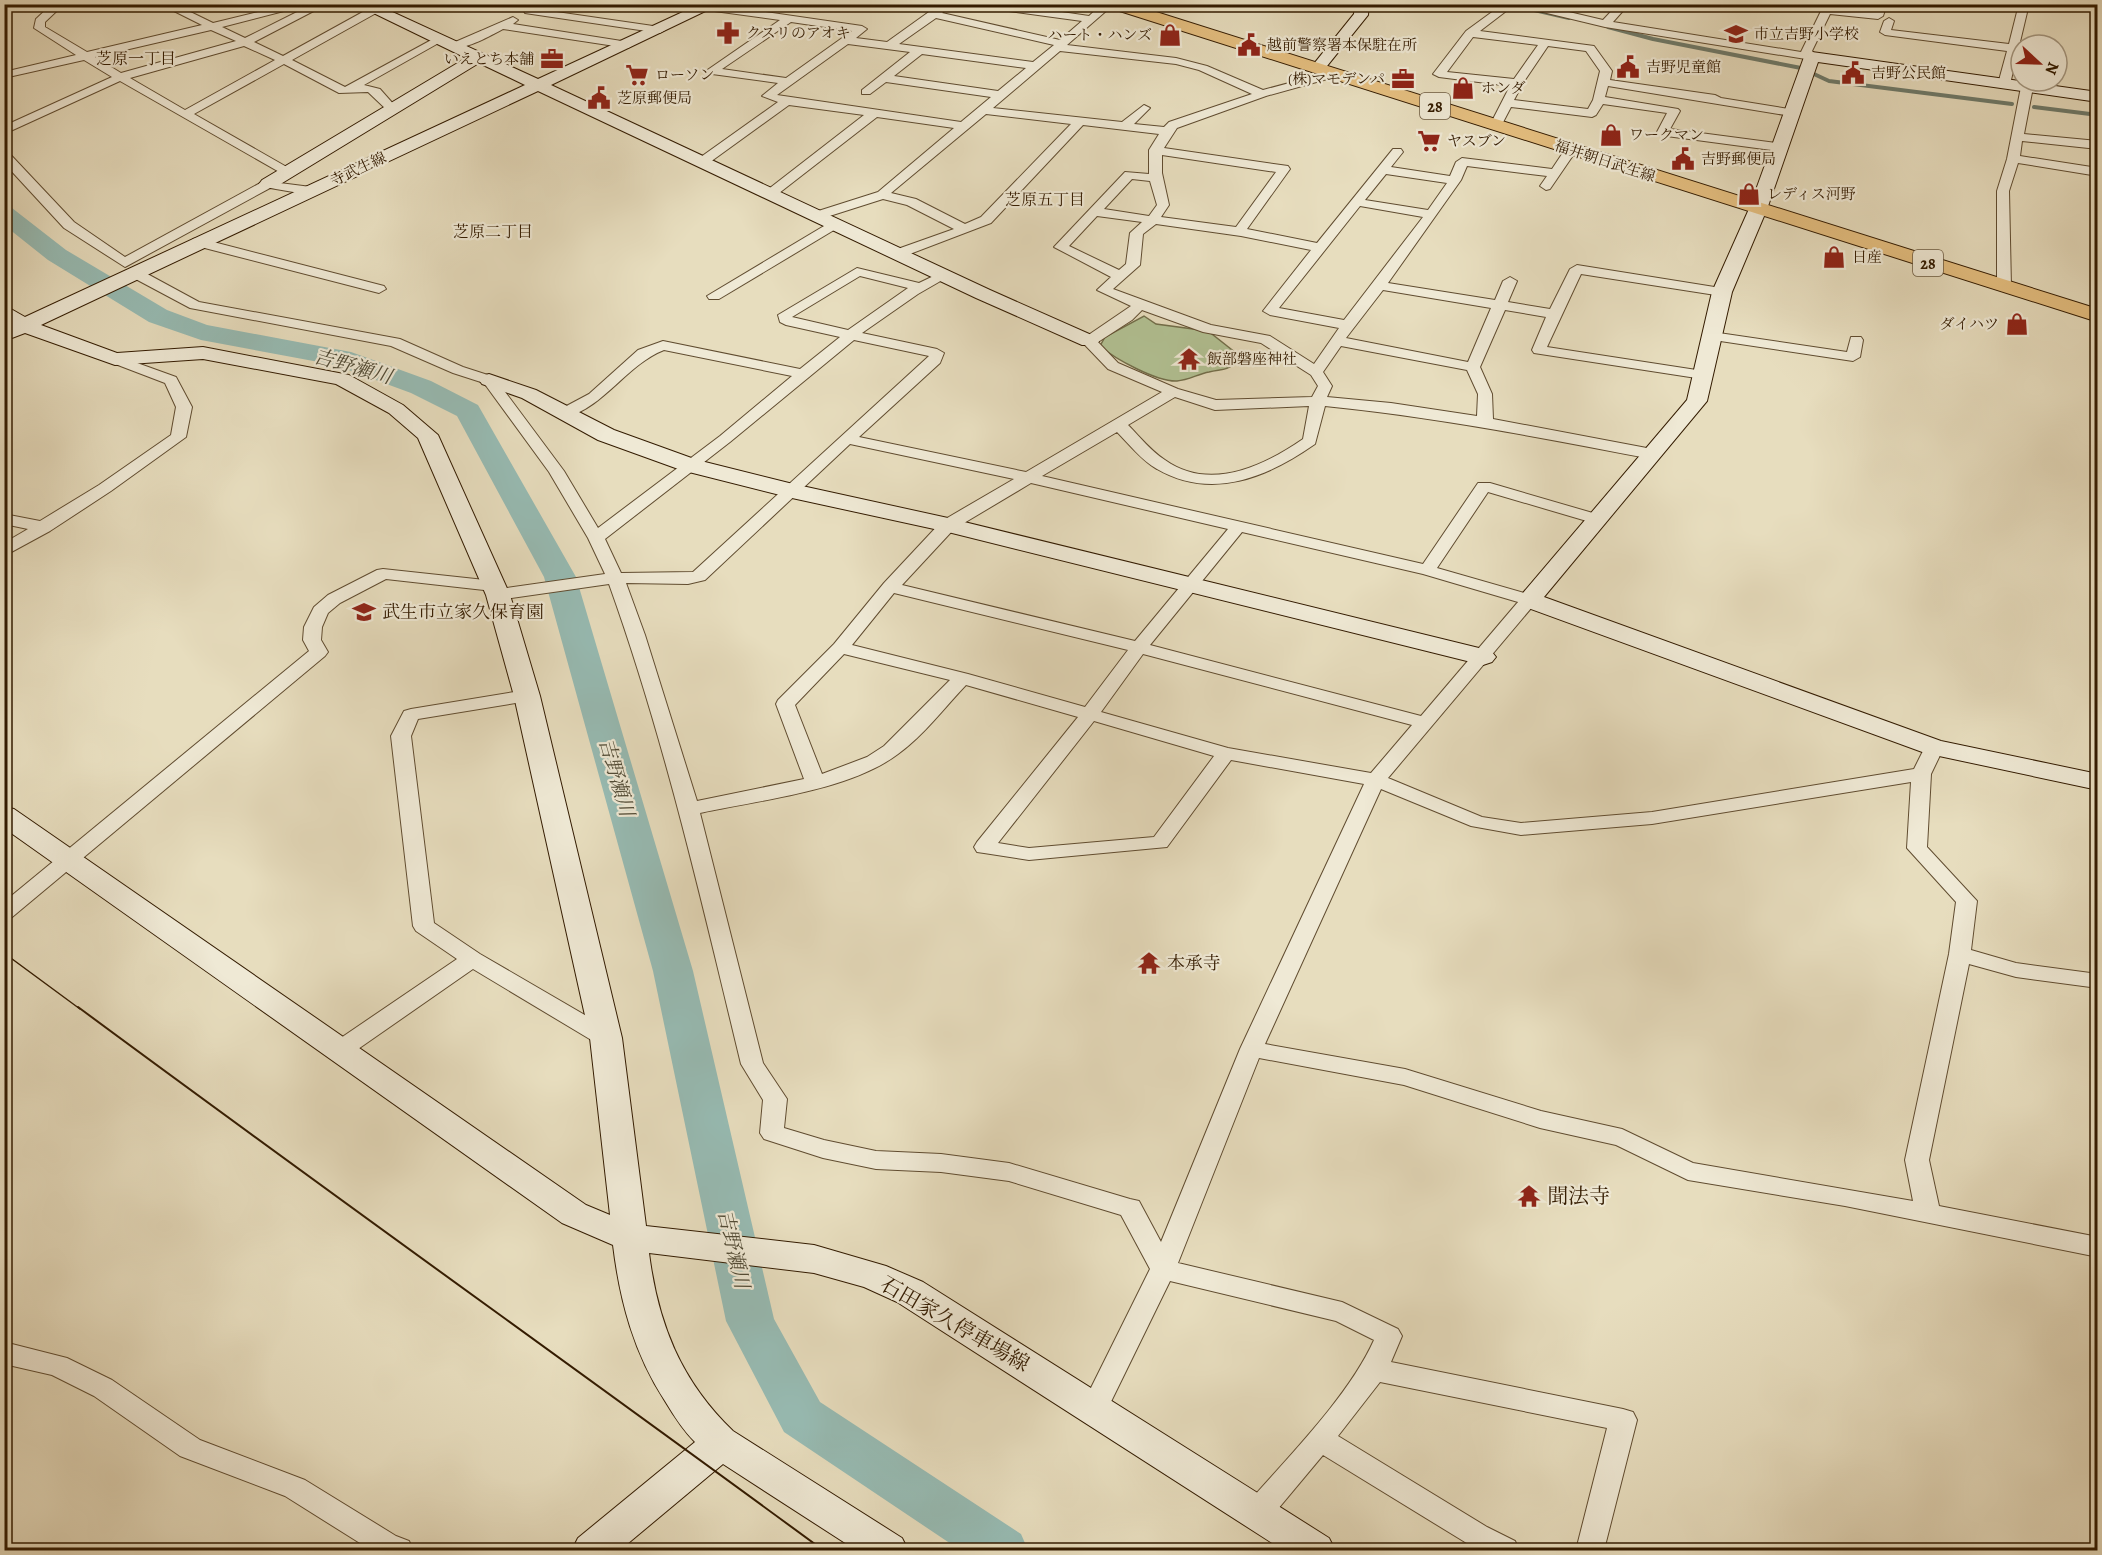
<svg xmlns="http://www.w3.org/2000/svg" width="2102" height="1555" font-family="Alegreya,'Noto Serif JP',serif">
  <style>
    .green { fill: #b2c294; stroke: #726e4a; stroke-width: 1.5 }
    .lines { fill: none; stroke-linecap: round; stroke-linejoin: round }
    .stream { stroke: #6f7b6b; stroke-width: 4 }
    .river { fill: #97bbb3; fill-rule: evenodd }
    .street-casing { stroke: #604c30; stroke-width: 2 }
    .secondary-casing { stroke: #331b00; stroke-width: 2 }
    .primary-casing { stroke: #331b00; stroke-width: 2 }
    .street { fill: #efe9d5; fill-rule: evenodd }
    .secondary { fill: #efe9d5; fill-rule: evenodd }
    .primary { fill: #e4be7f; fill-rule: evenodd }
    .tram-far1 { stroke: #331b00; stroke-width: 1.5 }
    .tram { stroke: #331b00; stroke-width: 2 }
    .labels { text-anchor: middle; stroke-width: 4.5; stroke-linejoin: round; paint-order: stroke }
    .far-poi-label { font-size: 15px; fill: #331b00; stroke: #efe9d5; text-anchor: start }
    .far-street-label { font-size: 15px; fill: #331b00; stroke: #efe9d5 }
    .far-neighbourhood-label { font-size: 16px; fill: #331b00; stroke: #efe9d5 }
    .shield { fill: #efe9d5; stroke: #6b5940; stroke-width: 1.5 }
    .shield-label { font-size: 16px; font-weight: bold; fill: #331b00 }
    .poi-label { font-size: 18px; fill: #331b00; stroke: #efe9d5; text-anchor: start }
    .water-label { font-size: 20px; font-style: italic; fill: #514b36; stroke: #efe9d5 }
    .near-poi-label { font-size: 21px; fill: #331b00; stroke: #efe9d5; text-anchor: start }
    .near-street-label { font-size: 21px; fill: #331b00; stroke: #efe9d5 }
  </style>
  <rect width="100%" height="100%" fill="#e7ddbe"/>
  <filter id="stains"><feTurbulence type="fractalNoise" baseFrequency=".00333" numOctaves="4"/><feColorMatrix values="0 0 0 0 .2 0 0 0 0 .09 0 0 0 0 .02 0 0 0 .5 -.17"/></filter>
  <radialGradient id="worn" r=".72"><stop offset=".6" stop-color="#630" stop-opacity="0"/><stop offset="1" stop-color="#630" stop-opacity=".3"/></radialGradient>
  <!-- green -->
  <path class="green" d="M 1144,316 L 1156,324 L 1208,331 L 1236,353 L 1235,363 C 1227,371 1220,369 1209,372 C 1198,374 1189,380 1177,381 C 1157,382 1115,359 1100,346 L 1105,337 Z"/>
  <g class="lines">
    <!-- stream -->
    <g class="stream">
      <polyline points="1530,9 1569,18"/>
      <polyline points="1608,27 1653,39 1801,68 1829,81 2012,104"/>
      <polyline points="2034,107 2098,115"/>
    </g>
    <!-- river -->
    <polygon class="river" points="4,206 12,208 66,250 167,310 207,325 351,352 431,381 478,405 576,577 693,971 774,1319 820,1402 1021,1534 1028,1550 960,1550 784,1432 726,1321 653,971 544,577 457,416 411,393 335,365 201,340 149,322 48,260 4,225"/>
    <!-- street casing -->
    <g class="street-casing">
      <g id="street">
        <polygon points="4,4 11,4 4,9"/>
        <path d="M 52,4 L 64,4 L 45,22 L 45,27 L 87,52 L 202,25 L 160,4 L 174,4 L 213,23 L 291,4 L 307,5 L 222,27 L 245,38 L 313,4 L 327,4 L 254,42 L 283,56 L 370,8 L 378,8 L 378,12 L 292,60 L 345,87 L 435,38 L 443,38 L 444,40 L 364,85 L 380,89 L 396,107 L 396,111 L 388,111 L 368,92 L 339,93 L 284,64 L 194,114 L 292,170 L 294,173 L 292,176 L 288,177 L 120,81 L 4,134 L 4,126 L 112,77 L 84,60 L 4,78 L 4,72 L 76,55 L 34,28 L 36,19 ZM 211,30 L 236,41 L 121,73 L 95,57 ZM 244,46 L 275,60 L 185,110 L 130,78 Z"/>
        <path d="M 711,4 L 862,26 L 867,29 L 856,38 L 887,42 L 940,4 L 950,6 L 942,13 L 1060,40 L 1082,21 L 980,7 L 975,4 L 1007,4 L 1089,16 L 1102,4 L 1114,4 L 1067,45 L 1176,58 L 1207,66 L 1263,90 L 1334,71 L 1338,72 L 1338,76 L 1266,96 L 1177,128 L 1164,148 L 1288,166 L 1290,169 L 1247,229 L 1317,243 L 1393,149 L 1401,149 L 1403,152 L 1391,167 L 1450,176 L 1456,162 L 1462,158 L 1552,169 L 1566,148 L 1574,148 L 1576,151 L 1550,189 L 1546,190 L 1540,186 L 1547,176 L 1467,166 L 1461,180 L 1388,283 L 1495,300 L 1503,281 L 1510,277 L 1517,281 L 1508,302 L 1550,309 L 1570,269 L 1577,265 L 1727,289 L 1729,292 L 1722,296 L 1581,274 L 1547,347 L 1703,371 L 1710,375 L 1708,378 L 1703,379 L 1534,353 L 1532,350 L 1546,317 L 1505,310 L 1480,367 L 1492,394 L 1493,419 L 1652,449 L 1658,451 L 1660,454 L 1658,457 L 1652,459 C 1543,438 1435,417 1325,406 L 1315,444 C 1268,477 1212,501 1157,469 C 1142,461 1129,444 1117,432 L 1042,476 L 1423,564 L 1478,483 L 1490,483 L 1603,516 L 1605,519 L 1603,522 L 1597,524 L 1488,492 L 1437,568 L 1535,596 L 1538,600 L 1388,778 L 1482,817 L 1521,823 L 1652,812 L 1914,769 L 1927,743 L 1941,743 L 1944,747 L 1931,774 L 1927,847 L 1977,901 L 1971,950 L 2016,963 L 2098,974 L 2098,988 L 2016,977 L 1969,964 L 1929,1160 L 1939,1206 L 2098,1237 L 2098,1257 L 1845,1206 L 1688,1180 L 1616,1145 L 1540,1128 L 1404,1085 L 1259,1058 L 1178,1263 L 1342,1302 L 1398,1329 L 1402,1336 L 1391,1362 L 1623,1409 L 1633,1412 L 1637,1420 L 1604,1550 L 1576,1550 L 1607,1428 L 1380,1382 L 1338,1436 L 1487,1527 L 1515,1541 L 1519,1550 L 1478,1550 L 1323,1455 L 1267,1522 L 1257,1525 L 1247,1522 L 1243,1513 L 1247,1504 C 1288,1457 1349,1396 1374,1340 L 1336,1321 L 1170,1281 L 1104,1416 L 1094,1419 L 1084,1416 L 1081,1408 L 1150,1269 L 1121,1215 L 1009,1181 L 941,1172 L 876,1169 L 823,1158 L 764,1139 L 760,1133 L 763,1100 L 741,1064 C 702,903 665,740 609,584 L 498,600 L 492,599 L 489,595 L 493,591 L 386,579 L 340,603 L 328,613 L 322,627 L 321,640 L 328,652 L 325,656 L 11,918 L 4,920 L 4,902 L 309,651 L 303,640 L 304,627 L 314,607 L 328,595 L 377,570 L 383,569 L 494,581 L 500,582 L 503,586 L 500,589 L 605,574 L 588,538 L 549,472 L 484,383 L 453,373 L 391,346 L 190,308 L 130,276 L 128,273 L 130,270 L 140,270 L 199,302 L 400,339 L 463,367 L 494,377 L 564,471 L 598,528 L 720,436 L 792,376 L 664,350 C 626,365 605,407 564,418 L 559,416 L 556,413 L 559,410 L 589,394 L 638,350 L 663,341 L 800,369 L 840,337 L 786,325 L 780,322 L 778,315 L 857,268 L 919,283 L 944,271 L 951,275 L 918,294 L 862,333 L 937,349 L 944,353 L 940,363 L 859,437 L 1026,472 L 1162,392 L 1108,369 L 1084,344 L 1082,341 L 1084,338 L 1131,306 L 1097,290 L 1111,277 L 1054,247 L 1125,172 L 1149,174 L 1149,150 L 1159,134 L 1083,125 L 991,223 L 902,257 L 892,257 L 890,254 L 892,251 L 954,229 L 907,205 L 883,199 L 817,220 L 811,216 L 812,213 L 878,192 L 954,128 L 877,117 L 774,197 L 766,197 L 764,194 L 766,191 L 864,115 L 789,105 L 706,165 L 698,165 L 698,159 L 778,102 L 762,96 L 778,83 L 712,74 L 706,71 L 780,20 L 707,10 L 702,7 ZM 936,18 L 1054,45 L 1033,62 L 899,44 ZM 791,22 L 852,31 L 786,78 L 722,69 ZM 848,44 L 910,52 L 862,90 L 862,94 L 870,94 L 886,82 L 991,97 L 961,122 L 777,95 ZM 1060,51 L 1176,64 L 1199,70 L 1252,94 L 1169,122 L 1164,127 L 1134,124 L 1150,108 L 1144,105 L 1122,122 L 993,108 ZM 922,54 L 1026,68 L 998,91 L 894,76 ZM 986,114 L 1071,124 L 981,217 L 965,224 L 916,199 L 891,193 ZM 1162,155 L 1276,172 L 1236,227 L 1161,217 L 1169,205 L 1162,173 ZM 1386,174 L 1447,183 L 1428,210 L 1365,200 ZM 1132,179 L 1150,181 L 1157,205 L 1149,216 L 1104,209 ZM 1360,206 L 1423,217 L 1344,320 L 1279,308 ZM 1097,216 L 1142,222 L 1130,233 L 1126,264 L 1119,270 L 1069,246 ZM 1156,224 L 1241,236 L 1311,250 L 1263,311 L 1270,315 L 1339,328 L 1314,364 L 1270,336 L 1211,325 L 1113,289 L 1140,265 L 1143,234 ZM 860,276 L 908,288 L 848,330 L 792,317 ZM 1383,290 L 1491,308 L 1468,362 L 1346,338 ZM 1142,310 L 1203,332 L 1261,343 L 1311,375 L 1318,386 L 1312,397 L 1216,400 L 1178,389 L 1118,363 L 1098,342 L 1132,320 ZM 854,340 L 929,356 L 693,572 L 621,573 L 605,539 L 730,442 ZM 1341,346 L 1467,370 L 1478,394 L 1477,416 L 1391,403 L 1327,397 L 1332,386 L 1323,372 ZM 1175,397 L 1215,410 L 1309,406 L 1303,439 C 1264,466 1210,492 1165,460 C 1151,451 1140,437 1128,425 ZM 850,444 L 1014,479 L 942,521 L 884,583 L 834,644 L 778,700 L 776,704 L 804,779 L 697,801 L 645,635 L 626,583 L 688,584 L 705,580 ZM 1031,483 L 1228,529 L 1135,641 L 902,585 L 954,529 ZM 1242,532 L 1423,574 L 1518,602 L 1421,716 L 1150,645 ZM 894,593 L 1128,650 L 1085,707 L 968,674 L 852,645 ZM 844,654 L 950,680 L 884,746 L 867,757 L 822,774 L 795,705 ZM 1143,654 L 1412,725 L 1371,773 L 1228,748 L 1101,712 ZM 966,685 L 1078,717 L 977,842 L 974,847 L 977,852 L 984,853 L 1029,860 L 1167,847 L 1231,760 L 1364,784 L 1240,1049 L 1161,1242 L 1139,1201 L 1130,1199 L 1009,1163 L 941,1154 L 876,1151 L 824,1140 L 784,1128 L 787,1099 L 763,1063 L 700,813 C 759,800 849,791 898,754 C 924,735 944,708 966,685 ZM 1094,721 L 1214,756 L 1154,837 L 1029,848 L 998,843 ZM 1911,782 L 1907,848 L 1956,902 L 1949,954 L 1905,1160 L 1913,1201 L 1693,1163 L 1622,1129 L 1541,1111 L 1405,1069 L 1265,1044 L 1381,789 L 1471,826 L 1521,835 L 1652,824 Z"/>
        <path d="M 1503,4 L 1535,4 L 1603,20 L 1618,4 L 1629,4 L 1613,22 L 1801,52 L 1822,9 L 1874,12 L 1877,4 L 1887,4 L 1883,16 L 1878,19 L 1830,14 L 1812,51 L 1818,57 L 1812,60 L 1605,27 L 1514,5 L 1480,31 L 1594,46 L 1612,71 L 1610,80 L 1715,95 L 1721,98 L 1795,110 L 1795,114 L 1791,116 L 1608,86 L 1605,97 L 1678,109 L 1680,111 L 1670,129 L 1783,144 L 1783,150 L 1779,151 L 1659,135 L 1657,132 L 1667,113 L 1603,104 L 1596,115 L 1592,117 L 1511,107 L 1500,128 L 1492,128 L 1490,125 L 1510,86 L 1439,77 L 1433,74 L 1466,31 ZM 1473,37 L 1538,45 L 1514,79 L 1447,72 ZM 1548,46 L 1586,51 L 1600,71 L 1593,100 L 1588,109 L 1514,100 L 1523,83 Z"/>
        <polygon points="2019,4 2029,4 2010,84 2004,87 1998,84 2007,51 1885,35 1880,32 1884,21 1889,18 1894,21 1891,30 2009,44"/>
        <polygon points="2082,4 2098,4 2098,9 2083,6"/>
        <polygon points="529,8 660,27 665,30 660,33 525,13 524,11"/>
        <path d="M 513,17 L 518,20 L 513,24 L 628,42 L 633,45 L 628,48 L 503,29 C 488,37 464,51 447,48 L 446,46 Z"/>
        <polygon points="2027,84 2033,87 2024,134 2098,141 2098,149 2022,141 2020,156 2098,168 2098,176 2018,163 2009,191 2011,287 2004,291 1997,287 1997,191 2007,159 2021,87"/>
        <polygon points="4,151 8,152 74,222 125,257 264,181 311,187 317,191 311,195 270,188 125,267 64,228 4,163"/>
        <polygon points="834,220 840,224 839,227 719,299 709,299 707,296"/>
        <polygon points="198,238 384,286 386,289 379,293 193,245 191,242 193,239"/>
        <polygon points="1712,332 1847,352 1851,337 1861,337 1863,340 1860,357 1853,361 1707,339 1705,336 1707,333"/>
        <polygon points="115,355 176,377 192,407 186,437 111,491 50,531 4,556 4,543 28,529 4,524 4,514 40,521 99,485 171,435 176,407 165,383 110,362 108,359 110,356"/>
        <polygon points="527,690 534,692 536,696 534,700 418,719 411,736 434,923 480,954 614,1032 617,1038 614,1044 606,1046 598,1044 473,969 348,1056 340,1058 332,1056 329,1050 332,1044 457,959 416,931 413,926 391,736 404,711 411,709"/>
        <polygon points="4,1342 67,1358 112,1380 200,1440 305,1480 396,1536 409,1541 413,1550 371,1550 285,1496 180,1456 94,1396 52,1375 4,1364"/>
      </g>
    </g>
    <!-- secondary casing -->
    <g class="secondary-casing">
      <g id="secondary">
        <path d="M 355,4 L 375,4 L 538,79 L 700,4 L 720,4 L 551,85 L 990,290 L 1096,337 L 1099,341 L 1096,345 L 1082,345 L 976,298 L 538,91 L 41,325 L 117,353 L 203,347 L 349,375 L 403,405 L 438,435 L 510,595 L 540,696 L 622,1038 L 646,1226 L 814,1245 L 886,1266 L 923,1282 L 1329,1538 L 1335,1550 L 1283,1550 L 897,1302 L 864,1287 L 814,1273 L 649,1253 C 658,1324 681,1381 733,1431 L 902,1538 L 908,1550 L 856,1550 L 723,1464 L 620,1550 L 572,1550 L 578,1538 L 695,1442 C 683,1430 674,1416 665,1401 C 634,1353 620,1302 613,1245 L 562,1223 L 4,828 L 4,807 L 14,809 L 586,1205 L 610,1215 L 590,1038 L 514,696 L 486,595 L 418,438 L 389,413 L 336,384 L 203,359 L 115,365 L 25,333 L 4,341 L 4,327 L 10,325 L 4,320 L 4,305 L 25,317 L 525,85 L 479,63 L 274,188 L 262,188 L 259,184 L 262,180 L 466,58 Z"/>
        <polygon points="1355,4 1369,4 1368,15 1323,71 1313,71 1310,68 1313,65 1354,14"/>
        <polygon points="1812,52 2098,92 2098,102 1818,62 1767,209 1732,292 1707,401 1544,597 1941,741 2098,774 2098,790 1925,753 1520,605 1517,600 1687,400 1712,292 1749,209 1804,57"/>
        <polygon points="489,374 536,390 614,430 697,460 793,484 948,518 1483,649 1492,652 1496,657 1492,662 1483,665 948,532 792,498 681,470 598,440 522,398 482,384 479,380 482,376"/>
      </g>
    </g>
    <!-- primary casing -->
    <g class="primary-casing">
      <polygon id="primary" points="1105,4 1131,4 2098,309 2098,322 1107,7"/>
    </g>
    <!-- street -->
    <use href="#street" class="street"/>
    <!-- secondary -->
    <use href="#secondary" class="secondary"/>
    <!-- primary -->
    <use href="#primary" class="primary"/>
    <!-- tram-far1 -->
    <polyline class="tram-far1" points="4,953 80,1009"/>
    <!-- tram -->
    <path class="tram" d="M 78,1007 C 325,1190 575,1368 823,1550"/>
  </g>
  <!-- icons -->
  <defs>
    <g id="pharmacy-bare" transform="scale(1.8)"><path d="M-2-6h4v4h4v4h-4v4h-4v-4h-4v-4h4Z" fill="#8f2418" stroke="#efe9d5" stroke-width="2.5" paint-order="stroke"/></g>
    <g id="school-bare" transform="scale(1.8)"><path d="M0-5L7-2L0 1L-7-2ZM-4 1L0 2.5L4 1V4Q0 6-4 4Z" fill="#8f2418" stroke="#efe9d5" stroke-width="2.5" paint-order="stroke"/></g>
    <g id="shop-bare" transform="scale(1.8)"><path d="M-5-2.5h2.3a2.7 3.5 0 0 1 5.4 0H5L5.5 6h-11ZM-1.5-2.5h3a1.5 2.3 0 0 0-3 0Z" fill="#8f2418" stroke="#efe9d5" stroke-width="2.5" paint-order="stroke"/></g>
    <g id="civic-bare" transform="scale(1.8)"><path d="M-.6-6.5H3V-4.5H.6V-3L4-1V1h2V6H-6V1h2V-1L-.6-3ZM-1.2 2.5V6h2.4V2.5Z" fill="#8f2418" stroke="#efe9d5" stroke-width="2.5" paint-order="stroke"/></g>
    <g id="office-bare" transform="scale(1.8)"><path d="M-6-3h4V-5.5h4V-3h4V5H-6ZM-1-4.5V-3h2v-1.5ZM-6 0V1H6V0Z" fill="#8f2418" stroke="#efe9d5" stroke-width="2.5" paint-order="stroke"/></g>
    <g id="supermarket-bare" transform="scale(1.8)"><path d="M-6-5.5h2.5l.6 2H6L4.5 2H-2.5L-4.4-4H-6ZM-1.5 3.2a1.3 1.3 0 1 0 .1 0ZM3 3.2a1.3 1.3 0 1 0 .1 0Z" fill="#8f2418" stroke="#efe9d5" stroke-width="2.5" paint-order="stroke"/></g>
    <g id="temple-bare" transform="scale(1.8)"><path d="M0-6L5-2H3V0L6.5 2.5H4V6H1.5V3h-3V6H-4V2.5H-6.5L-3 0V-2H-5Z" fill="#8f2418" stroke="#efe9d5" stroke-width="2.5" paint-order="stroke"/></g>
  </defs>
  <g fill-rule="evenodd">
    <use href="#pharmacy-bare" x="728" y="33"/>
    <use href="#school-bare" x="1736" y="34"/>
    <use href="#shop-bare" x="1170" y="35"/>
    <use href="#civic-bare" x="1249" y="45"/>
    <use href="#office-bare" x="552" y="59"/>
    <use href="#civic-bare" x="1628" y="67"/>
    <use href="#civic-bare" x="1853" y="73"/>
    <use href="#supermarket-bare" x="637" y="75"/>
    <use href="#office-bare" x="1403" y="79"/>
    <use href="#shop-bare" x="1463" y="88"/>
    <use href="#civic-bare" x="599" y="98"/>
    <use href="#shop-bare" x="1611" y="135"/>
    <use href="#supermarket-bare" x="1429" y="141"/>
    <use href="#civic-bare" x="1683" y="159"/>
    <use href="#shop-bare" x="1749" y="194"/>
    <use href="#shop-bare" x="1834" y="257"/>
    <use href="#shop-bare" x="2017" y="324"/>
    <use href="#temple-bare" x="1189" y="359"/>
    <use href="#school-bare" x="364" y="612"/>
    <use href="#temple-bare" x="1149" y="963"/>
    <use href="#temple-bare" x="1529" y="1196"/>
  </g>
  <g class="labels">
    <!-- far-poi labels -->
    <g class="far-poi-label">
      <text x="746" y="38">クスリのアオキ</text>
      <text x="1754" y="39">市立吉野小学校</text>
      <text x="1152" y="40" text-anchor="end">ハート・ハンズ</text>
      <text x="1267" y="50">越前警察署本保駐在所</text>
      <text x="534" y="64" text-anchor="end">いえとち本舗</text>
      <text x="1646" y="72">吉野児童館</text>
      <text x="1871" y="78">吉野公民館</text>
      <text x="655" y="80">ローソン</text>
      <text x="1385" y="84" text-anchor="end">(株)マモデンパ</text>
      <text x="1481" y="93">ホンダ</text>
      <text x="617" y="103">芝原郵便局</text>
      <text x="1629" y="140">ワークマン</text>
      <text x="1447" y="146">ヤスブン</text>
      <text x="1701" y="164">吉野郵便局</text>
      <text x="1767" y="199">レディス河野</text>
      <text x="1852" y="262">日産</text>
      <text x="1999" y="329" text-anchor="end">ダイハツ</text>
      <text x="1207" y="364">飯部磐座神社</text>
    </g>
    <!-- far-street labels -->
    <g class="far-street-label">
      <text transform="translate(1605 161) rotate(18)" y="5">福井朝日武生線</text>
      <text transform="translate(358 169) rotate(-25)" y="5">寺武生線</text>
    </g>
    <!-- far-neighbourhood labels -->
    <g class="far-neighbourhood-label">
      <text x="136" y="64">芝原一丁目</text>
      <text x="1045" y="205">芝原五丁目</text>
      <text x="493" y="237">芝原二丁目</text>
    </g>
    <!-- shield labels -->
    <g class="shield">
      <rect x="1420" y="93" width="30" height="26" rx="4.5"/>
      <rect x="1913" y="250" width="30" height="26" rx="4.5"/>
    </g>
    <g class="shield-label">
      <text x="1435" y="112">28</text>
      <text x="1928" y="269">28</text>
    </g>
    <!-- poi labels -->
    <g class="poi-label">
      <text x="382" y="618">武生市立家久保育園</text>
      <text x="1167" y="969">本承寺</text>
    </g>
    <!-- water labels -->
    <g class="water-label">
      <text transform="translate(353 366) rotate(16)" y="7">吉野瀬川</text>
      <text transform="translate(617 777) rotate(74)" y="7">吉野瀬川</text>
      <text transform="translate(734 1249) rotate(77)" y="7">吉野瀬川</text>
    </g>
    <!-- near-poi labels -->
    <g class="near-poi-label">
      <text x="1547" y="1203">聞法寺</text>
    </g>
    <!-- near-street labels -->
    <g class="near-street-label">
      <text transform="translate(955 1324) rotate(30)" y="7">石田家久停車場線</text>
    </g>
  </g>
  <!-- margin -->
  <rect width="2102" height="1555" fill="none" stroke="#e7ddbe" stroke-width="24"/>
  <rect x="6" y="6" width="2090" height="1543" fill="none" stroke="#331b00" stroke-width="3"/>
  <rect x="12" y="12" width="2078" height="1531" fill="none" stroke="#331b00" stroke-width="1.5"/>
  <!-- north arrow -->
  <g transform="translate(2039 63) rotate(112)"><circle r="28" fill="#efe9d5" stroke="#a49780" stroke-width="1.5"/>
  <path d="M0-4.5L10 22L0 15L-10 22Z" fill="#8f2418"/>
  <text y="-9" font-size="16" font-weight="bold" text-anchor="middle" fill="#331b00">N</text>
  </g>
  <rect width="100%" height="100%" filter="url(#stains)"/>
  <rect width="100%" height="100%" fill="url(#worn)"/>
</svg>
